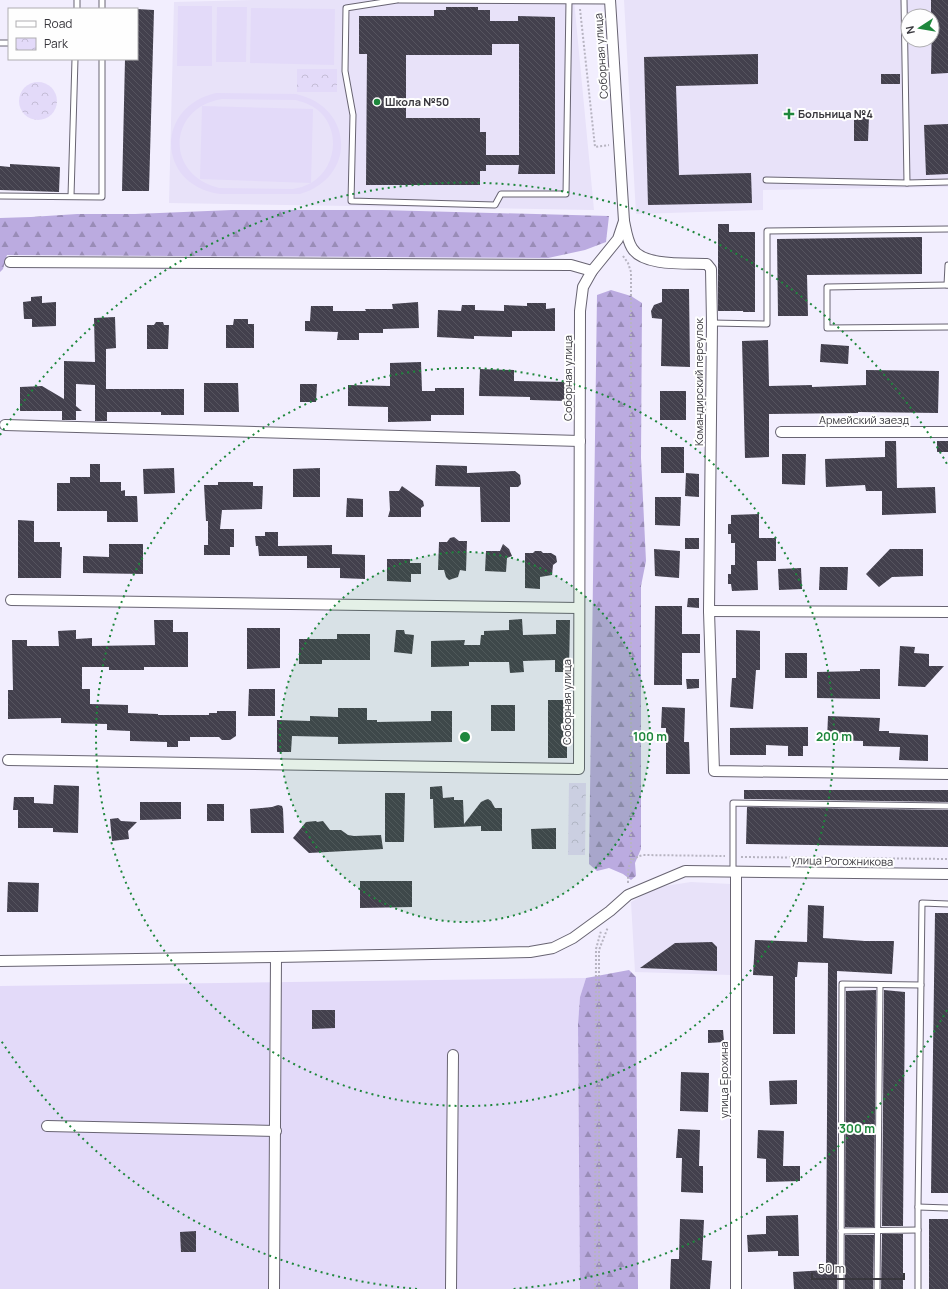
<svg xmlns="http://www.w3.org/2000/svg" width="948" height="1289" font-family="Manrope,sans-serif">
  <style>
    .built { fill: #e8e2f9; fill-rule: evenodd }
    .green { fill: #e3daf9; fill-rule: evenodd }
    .forest { fill: url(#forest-firs) }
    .park { fill: url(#park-crowns) }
    .building { fill: url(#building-back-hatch); fill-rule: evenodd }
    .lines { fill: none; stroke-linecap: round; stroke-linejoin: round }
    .service-casing { stroke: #686472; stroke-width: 7 }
    .minor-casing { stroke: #686472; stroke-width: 12 }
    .path { stroke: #b7b4c1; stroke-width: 2; stroke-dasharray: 2 2; stroke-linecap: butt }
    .service { stroke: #fff; stroke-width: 5 }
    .minor { stroke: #fff; stroke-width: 10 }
    .ring { fill: none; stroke: #1e873c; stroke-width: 2; stroke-dasharray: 2 4 }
    .poi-dot { fill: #1e873c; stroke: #fefefe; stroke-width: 1.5 }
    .labels { text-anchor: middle; stroke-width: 4; stroke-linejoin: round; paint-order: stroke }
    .street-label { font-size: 11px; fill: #38373d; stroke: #fefefe }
    .poi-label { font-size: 11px; font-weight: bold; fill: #38373d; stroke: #fefefe; text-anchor: start }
    .centre { fill: #1e873c; stroke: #fefefe; stroke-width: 2 }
    .ring-label { font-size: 12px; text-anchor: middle; font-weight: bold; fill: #1e873c; stroke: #fefefe; stroke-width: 4; stroke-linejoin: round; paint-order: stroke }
  </style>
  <defs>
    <pattern id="forest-firs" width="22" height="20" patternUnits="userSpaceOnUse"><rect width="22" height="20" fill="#bbabe0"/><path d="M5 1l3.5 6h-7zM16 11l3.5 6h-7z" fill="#998cb7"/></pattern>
    <pattern id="park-crowns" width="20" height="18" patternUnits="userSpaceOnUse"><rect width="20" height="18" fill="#e3daf9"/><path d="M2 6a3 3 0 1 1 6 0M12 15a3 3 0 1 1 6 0" fill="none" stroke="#c4bcd6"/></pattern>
    <pattern id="building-back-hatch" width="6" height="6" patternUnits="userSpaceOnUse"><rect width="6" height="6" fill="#43404d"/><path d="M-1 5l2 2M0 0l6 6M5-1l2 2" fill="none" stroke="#56545f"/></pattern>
  </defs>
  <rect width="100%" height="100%" fill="#f2eefe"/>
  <!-- built -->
  <g class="built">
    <polygon points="253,0 574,0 594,210 169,203 174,2"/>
    <path d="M 624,0 L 948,0 L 948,187 L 763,190 L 763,210 L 636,214 ZM 908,16 L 932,16 L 932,40 L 908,40 Z"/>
    <polygon points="691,882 731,884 730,975 635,972 631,902 658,887"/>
  </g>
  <!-- green -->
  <g class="green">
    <polygon points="178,6 212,6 212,66 177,66"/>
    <polygon points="217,7 247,7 246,62 216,62"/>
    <polygon points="251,8 335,9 334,65 250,63"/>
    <path d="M 216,93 L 296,94 C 354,107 357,177 300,194 L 220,194 C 157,186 154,107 216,93 ZM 222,99 L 296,100 C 306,103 314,106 321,113 C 341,134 335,169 311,183 L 313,109 L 202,106 L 200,179 L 311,183 L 302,187 L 293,189 L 219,188 C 165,175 167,108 222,99 Z"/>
    <polygon points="586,978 580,997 578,1024 580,1289 0,1289 0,986"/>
  </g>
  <!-- forest -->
  <g class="forest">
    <polygon points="232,210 382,210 609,216 606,242 585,250 548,258 7,255 3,269 0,272 0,218 31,217 77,214 135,214"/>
    <polygon points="611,290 631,296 642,303 641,458 646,561 641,586 641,849 635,863 636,876 631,880 623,874 609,868 597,871 589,864 597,295"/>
    <polygon points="629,970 636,977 638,1289 580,1289 578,1024 580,997 586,978"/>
  </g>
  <!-- park -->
  <g class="park">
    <rect x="297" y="69" width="40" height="23"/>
    <circle cx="38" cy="101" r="19"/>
    <polygon points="569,783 586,783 585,855 568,855"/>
  </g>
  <!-- building -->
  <g class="building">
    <polygon points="931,0 948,0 948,73 931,74 932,16 931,16"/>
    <path d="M 446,7 L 478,7 L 478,10 L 490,10 L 490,21 L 518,21 L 518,16 L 555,17 L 555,174 L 518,174 L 519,165 L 486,165 L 486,171 L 480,171 L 480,185 L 366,185 L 367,54 L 359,54 L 359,16 L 434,16 L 434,10 L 446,10 ZM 492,44 L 519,44 L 519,155 L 486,155 L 486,132 L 480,132 L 480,118 L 406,118 L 406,55 L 492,55 Z"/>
    <polygon points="137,9 154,10 149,191 122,191 125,59 137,59"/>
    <polygon points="758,54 758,84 676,86 679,175 751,173 752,203 648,205 644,57"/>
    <rect x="881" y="74" width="19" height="10"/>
    <polygon points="854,117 869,117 868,141 854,141"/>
    <polygon points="948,124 948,174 926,175 924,125"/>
    <polygon points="10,164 60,167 59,192 0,190 0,166 10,167"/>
    <polygon points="718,224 729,224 729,232 755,232 755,312 743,312 743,311 718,311"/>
    <polygon points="922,237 922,274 807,275 808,316 778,316 777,239"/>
    <polygon points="662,289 689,289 690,367 661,366 662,319 652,318 651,311 654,305 662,302"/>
    <polygon points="42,296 42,303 56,302 56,326 32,327 32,319 24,319 23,302 31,301 31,297"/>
    <polygon points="418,302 419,328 383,329 383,333 359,333 359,340 337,340 338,332 305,331 305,321 310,321 311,306 333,306 333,311 366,311 365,309 393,309 392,304"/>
    <polygon points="527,303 546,303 546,309 555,308 555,331 512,331 512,337 474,336 474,339 437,337 438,310 461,311 462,305 475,305 475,310 504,311 504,305 527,306"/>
    <polygon points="115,317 116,348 106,349 106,389 184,389 184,415 161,415 161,412 107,412 107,421 95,421 95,385 76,384 76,406 82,411 76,411 76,420 62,420 62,411 20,411 20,387 42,386 64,399 64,361 95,362 94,318"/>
    <polygon points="234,319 248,319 248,324 254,324 254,348 226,348 226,325 233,325"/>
    <polygon points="156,322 163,322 164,325 169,325 168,349 147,349 147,325 154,325"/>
    <polygon points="768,340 769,386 812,385 812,387 866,385 866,370 939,371 938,413 858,412 858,413 769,414 769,457 745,458 742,341"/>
    <polygon points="821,344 849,346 848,364 820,362"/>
    <polygon points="421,362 422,391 435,391 435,388 464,388 464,415 431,415 431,421 388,422 388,407 348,406 348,385 390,386 390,363"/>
    <polygon points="480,369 514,370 514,381 567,382 566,401 530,400 530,397 479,396"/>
    <polygon points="204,383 238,383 239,412 204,412"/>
    <polygon points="300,384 317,384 316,402 300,402"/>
    <rect x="660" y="391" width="26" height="29"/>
    <polygon points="885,441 896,441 897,488 935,487 936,513 882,515 882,491 866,491 865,485 826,487 825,459 885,457"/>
    <rect x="937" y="441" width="11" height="11"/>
    <rect x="661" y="447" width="23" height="26"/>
    <polygon points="782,454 806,454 805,485 782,484"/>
    <polygon points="90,464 100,464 100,482 121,482 121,491 125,490 125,496 137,496 138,522 107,522 107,511 57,511 57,483 70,483 70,477 90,477"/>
    <polygon points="436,465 467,466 467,473 515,471 520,475 521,484 518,487 510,487 510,522 481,522 480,487 435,486"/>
    <polygon points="174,468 175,493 144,494 143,469"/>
    <polygon points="320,468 320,497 293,497 293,469"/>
    <polygon points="686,473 699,474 699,497 685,496"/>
    <polygon points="218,482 253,482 253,486 263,486 262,509 222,510 220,529 234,529 234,547 230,547 230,555 204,555 204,545 208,545 208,521 206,521 204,485 218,485"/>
    <polygon points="402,486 423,501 424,506 421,508 421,517 388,517 390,510 389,491 399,491"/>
    <polygon points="655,497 681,497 680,526 655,525"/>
    <polygon points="347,498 363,499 363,517 346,517"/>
    <polygon points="759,514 759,538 776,538 776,561 757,561 758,590 732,591 731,584 728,584 728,574 731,574 731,565 735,565 735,543 731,543 731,534 728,534 728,524 731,524 731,515"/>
    <polygon points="18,520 34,521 34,542 60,542 60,547 62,547 61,578 18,578"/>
    <polygon points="265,532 278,532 278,546 332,545 332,554 365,555 365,579 340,578 340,568 307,568 307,556 259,556 258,546 256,546 255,536 265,536"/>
    <polygon points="454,537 459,541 467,541 466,571 460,570 458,577 449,580 446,577 444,570 438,570 439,542 447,542 450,538"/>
    <rect x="685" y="538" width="14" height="11"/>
    <polygon points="109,544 143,544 143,574 83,573 83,556 109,557"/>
    <polygon points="503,544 509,549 512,556 507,558 506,572 485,571 486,551 500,551"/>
    <polygon points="654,549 680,551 679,578 655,576"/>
    <polygon points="890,549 923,549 923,576 892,577 879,587 866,574"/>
    <polygon points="535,551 541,551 543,553 551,553 556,556 557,562 553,565 552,575 540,577 540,589 525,588 525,553 533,553"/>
    <polygon points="387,559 410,559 410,563 421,563 421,574 411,574 411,582 387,581"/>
    <polygon points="820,567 848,567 847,590 819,590"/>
    <polygon points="801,568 802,589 779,590 778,569"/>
    <polygon points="688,598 699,598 699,608 687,607"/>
    <polygon points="655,606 682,606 682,634 700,634 700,653 682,653 682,685 654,685"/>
    <polygon points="522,619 523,635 556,634 556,620 570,620 569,672 555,672 555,660 523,661 524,672 510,673 509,662 469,662 469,666 431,667 431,641 465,640 464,645 480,645 481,635 484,635 484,631 509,630 509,620"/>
    <polygon points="154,620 173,620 173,632 188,632 188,667 144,667 144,670 109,670 109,667 82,667 82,689 90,689 90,704 128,705 128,713 158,714 158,715 209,715 209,713 217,713 217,711 236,711 236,736 230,740 222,740 219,737 190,737 190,741 178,741 178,747 167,747 167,742 130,741 130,731 107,730 107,724 61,723 61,718 8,719 8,690 13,690 12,640 27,640 27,646 59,646 58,631 76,630 76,639 92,638 92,646 155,645"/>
    <polygon points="247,628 280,628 280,668 247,669"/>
    <polygon points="396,630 404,630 405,634 414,635 412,654 394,652"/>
    <polygon points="736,630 760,631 760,670 756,670 753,709 730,707 732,678 736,678"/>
    <polygon points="337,634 370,634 370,660 322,660 322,664 299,664 299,639 337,639"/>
    <polygon points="900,646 915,647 914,653 929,654 929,666 944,666 925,687 898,686"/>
    <rect x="785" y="653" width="22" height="25"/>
    <polygon points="860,669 880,669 880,699 817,698 817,672 860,671"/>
    <polygon points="686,679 699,679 699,688 687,689"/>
    <polygon points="249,689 275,689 275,716 248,716"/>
    <rect x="548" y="700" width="19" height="58"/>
    <rect x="491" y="705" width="24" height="26"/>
    <polygon points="662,707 685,708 684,742 689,742 690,774 666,774 666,728 661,728"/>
    <polygon points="338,708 367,708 367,720 377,720 377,722 431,721 431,711 452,711 452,742 338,744 338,737 292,736 291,752 277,752 277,720 310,721 310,716 338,717"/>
    <polygon points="828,716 880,718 879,731 889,731 889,733 928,735 928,761 899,760 900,747 863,746 863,741 827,740"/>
    <polygon points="808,727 808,746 803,746 803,756 788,756 788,746 766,745 766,755 730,755 730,728"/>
    <polygon points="54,785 79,786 78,833 53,832 53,828 18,828 18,810 13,810 14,797 34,797 34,803 53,804"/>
    <polygon points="442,786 443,798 454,797 454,800 463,800 464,824 481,802 485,800 488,799 491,801 495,808 502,808 502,831 481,831 481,826 434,828 433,799 430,799 430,787"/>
    <polygon points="744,790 948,790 948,802 744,799"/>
    <polygon points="385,793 405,793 404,842 385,842"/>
    <polygon points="140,802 181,802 181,819 140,820"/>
    <rect x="207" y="804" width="17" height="17"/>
    <polygon points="278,805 282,806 283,809 284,833 251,833 250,809 272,807"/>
    <polygon points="747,807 948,810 948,847 746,844"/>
    <polygon points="118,818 121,821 137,822 128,831 129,839 112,841 110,819"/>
    <polygon points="316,821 317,822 323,821 330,830 341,830 348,835 354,836 381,835 383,849 309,853 293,838 306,822"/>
    <polygon points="556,828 556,849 532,849 531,829"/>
    <polygon points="360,881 412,881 412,907 360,908"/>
    <polygon points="8,882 39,883 38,912 7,912"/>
    <polygon points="808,905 824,906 823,938 865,941 894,941 892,974 837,971 837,1289 794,1289 793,1272 826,1270 828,963 798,962 797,977 795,977 795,1034 773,1034 773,976 753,975 755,940 807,942"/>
    <polygon points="935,913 948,913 948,1193 931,1193"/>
    <polygon points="712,942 717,947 717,971 640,968 675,943"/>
    <polygon points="876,990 874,1227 845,1227 846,991"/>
    <polygon points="884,990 905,992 903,1226 882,1226"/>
    <polygon points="312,1010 335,1010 335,1028 312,1029"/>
    <polygon points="708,1030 723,1030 724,1042 708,1043"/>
    <polygon points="681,1072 709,1073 708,1112 680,1111"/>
    <polygon points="797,1080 797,1104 770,1105 769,1081"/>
    <polygon points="678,1129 700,1130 699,1166 703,1166 703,1193 681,1192 682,1158 676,1158"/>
    <polygon points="758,1130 784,1131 783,1166 800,1166 800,1181 766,1182 766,1159 757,1158"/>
    <polygon points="798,1215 799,1256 778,1256 778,1251 748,1252 747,1235 766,1234 766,1216"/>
    <polygon points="680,1219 704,1220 702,1260 712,1261 710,1289 670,1289 671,1259 679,1259"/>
    <rect x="929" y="1219" width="19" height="70"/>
    <polygon points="196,1231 196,1252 181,1252 180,1232"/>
    <polygon points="882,1234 903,1234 903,1289 881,1289"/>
    <polygon points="845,1235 874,1235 873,1289 845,1289"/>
  </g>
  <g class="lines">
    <!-- service casing -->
    <g class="service-casing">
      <g id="service">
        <polyline points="397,0 346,8 345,71 353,115 351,201 495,205 501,194 566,194 569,1"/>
        <polyline points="399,0 610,1"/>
        <polyline points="904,0 907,183"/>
        <polyline points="77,9 77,0"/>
        <polyline points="102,9 102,0"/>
        <polyline points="0,43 9,43"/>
        <polyline points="766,180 907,183 948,182"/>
        <polyline points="0,196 102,197 102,59"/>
        <polyline points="71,196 75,59"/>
        <polyline points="947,285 948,265"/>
        <polyline points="948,285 827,287 827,328 948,327"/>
        <polyline points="712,323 767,324 767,231 948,229"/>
        <polyline points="733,872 733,803 948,806"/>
        <polyline points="918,1207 948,1208"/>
        <polyline points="841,1231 918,1230"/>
        <polyline points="841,1289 842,984 921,985"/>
        <polyline points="877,1289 880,985"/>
        <polyline points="918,1289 918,1207 922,903 948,904"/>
      </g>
    </g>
    <!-- minor casing -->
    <g class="minor-casing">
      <g id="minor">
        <path d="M 624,221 C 626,230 627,240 632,248 C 643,267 688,263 707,264 L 711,269 L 712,323 L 709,611 L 714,771 L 948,774"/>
        <polyline points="10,262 571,265 592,271"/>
        <polyline points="5,425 580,441"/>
        <polyline points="781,432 948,432"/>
        <polyline points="11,600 579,608"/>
        <polyline points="709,611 948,612"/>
        <polyline points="8,760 579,769 580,311 583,287 592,271 618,239 624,221 610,0"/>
        <polyline points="736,872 736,1289"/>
        <polyline points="0,961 276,957 530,952 553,948 573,938 610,911 628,895 685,871 948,874"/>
        <polyline points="47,1126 276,1131"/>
        <polyline points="274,1289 276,957"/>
        <polyline points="451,1289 453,1055"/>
      </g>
    </g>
    <!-- path -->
    <g class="path">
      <polyline points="580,9 595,147 609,145"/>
      <polyline points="623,256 628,263 631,272 631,861"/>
      <polyline points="741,857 948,859"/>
      <path d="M 628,883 C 628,869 627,859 643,855 L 725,856"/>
      <polyline points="595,1289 596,949 601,931"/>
      <polyline points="599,1289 599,950 608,927"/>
    </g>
    <!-- service -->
    <use href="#service" class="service"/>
    <!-- minor -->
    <use href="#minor" class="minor"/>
  </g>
  <!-- distance rings -->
  <circle cx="465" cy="737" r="185" fill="#1e873c" fill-opacity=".12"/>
  <g class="ring">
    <circle cx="465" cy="737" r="185"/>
    <circle cx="465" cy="737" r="369"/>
    <path d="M947 1010A554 554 0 0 1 513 1289M417 1289A554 554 0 0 1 0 1039M0 435A554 554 0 0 1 947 464"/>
  </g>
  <!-- markers -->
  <g class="poi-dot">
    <circle cx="377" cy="102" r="4"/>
    <path d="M787 108h4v4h4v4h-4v4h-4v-4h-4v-4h4z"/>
  </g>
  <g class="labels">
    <!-- street labels -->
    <g class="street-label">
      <text transform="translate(601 56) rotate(-94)" y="4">Соборная улица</text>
      <text transform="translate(568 378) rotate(-90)" y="4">Соборная улица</text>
      <text transform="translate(699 382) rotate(-90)" y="4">Командирский переулок</text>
      <text x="864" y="424">Армейский заезд</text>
      <text transform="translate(567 702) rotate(-90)" y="4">Соборная улица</text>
      <text transform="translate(842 861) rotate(1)" y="4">улица Рогожникова</text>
      <text transform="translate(724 1080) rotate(-90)" y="4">улица Ерохина</text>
    </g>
    <!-- poi labels -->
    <g class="poi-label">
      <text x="385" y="106">Школа №50</text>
      <text x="798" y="118">Больница №4</text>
    </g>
  </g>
  <circle cx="465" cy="737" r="6" class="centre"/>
  <g class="ring-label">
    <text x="650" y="741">100 m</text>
    <text x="834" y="741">200 m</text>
    <text x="857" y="1133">300 m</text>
  </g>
  <!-- legend -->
  <rect x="8" y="8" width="130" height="52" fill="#fefefe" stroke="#afaeb1"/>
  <rect x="16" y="21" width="20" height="6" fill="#ffffff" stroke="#afaeb1"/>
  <text x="44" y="28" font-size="12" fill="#38373d">Road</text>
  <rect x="16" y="38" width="20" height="12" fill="url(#park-crowns)" stroke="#afaeb1"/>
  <text x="44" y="48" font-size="12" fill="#38373d">Park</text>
  <!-- north arrow -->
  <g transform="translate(920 28) rotate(258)"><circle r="19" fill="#fefefe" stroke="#afaeb1"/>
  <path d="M0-3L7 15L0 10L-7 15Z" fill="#1e873c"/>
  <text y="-6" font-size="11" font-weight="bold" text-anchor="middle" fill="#38373d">N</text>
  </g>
  <!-- scale -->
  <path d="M812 1273v6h92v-6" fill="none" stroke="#38373d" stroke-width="2"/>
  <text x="818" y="1273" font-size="12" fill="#38373d" stroke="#fefefe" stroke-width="3" paint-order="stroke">50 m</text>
</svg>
